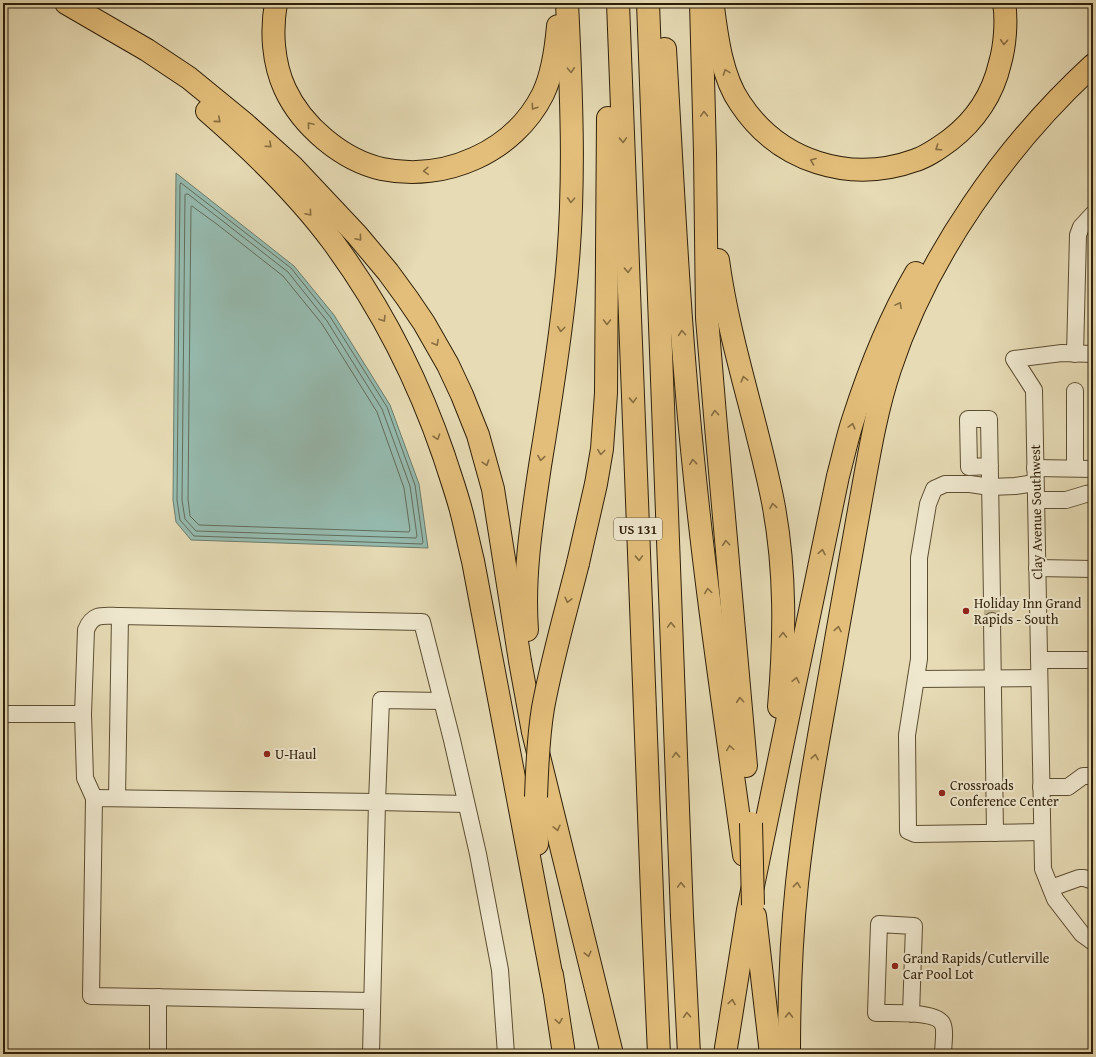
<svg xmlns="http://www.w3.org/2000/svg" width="1096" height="1057" font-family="'Gentium Book Plus',serif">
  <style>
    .water { fill: #96bbb0; stroke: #6c7d6c }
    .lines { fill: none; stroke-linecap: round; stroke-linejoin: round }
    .shore { stroke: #626d5c; stroke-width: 1 }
    .minor-tunnel { stroke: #c1b592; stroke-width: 16; stroke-dasharray: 16 8; stroke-linecap: butt }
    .minor-casing { stroke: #5c4e32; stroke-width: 18 }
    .highway-casing { stroke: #2e1f07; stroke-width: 24 }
    .minor { stroke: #efe8cf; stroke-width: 16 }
    .highway { stroke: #e3be7a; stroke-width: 22 }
    .highway-bridge-casing { stroke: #2e1f07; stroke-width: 24; stroke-linecap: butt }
    .highway-bridge { stroke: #e3be7a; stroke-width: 22 }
    .oneway { stroke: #886e40 }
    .poi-dot { fill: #8f2418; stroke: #efe8cf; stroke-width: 1.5 }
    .labels { text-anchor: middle; stroke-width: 4; stroke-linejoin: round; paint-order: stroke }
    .shield { fill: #efe8cf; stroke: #685b43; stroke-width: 1 }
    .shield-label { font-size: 13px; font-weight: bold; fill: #2e1f07 }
    .street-label { font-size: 14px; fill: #2e1f07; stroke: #efe8cf }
    .poi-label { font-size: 14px; fill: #2e1f07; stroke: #efe8cf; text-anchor: start }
  </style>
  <rect width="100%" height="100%" fill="#e6dbb5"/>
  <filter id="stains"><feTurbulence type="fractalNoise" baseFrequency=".005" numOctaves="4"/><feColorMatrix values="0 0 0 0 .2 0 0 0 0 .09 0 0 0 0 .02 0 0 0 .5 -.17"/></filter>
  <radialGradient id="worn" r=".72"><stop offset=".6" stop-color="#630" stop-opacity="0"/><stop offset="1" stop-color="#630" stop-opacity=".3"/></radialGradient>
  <!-- water -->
  <polygon class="water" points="176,173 294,266 334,315 390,405 419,484 428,548 191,540 176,522 173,500"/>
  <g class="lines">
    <!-- shore -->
    <g class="shore">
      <polygon points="181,183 291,268 331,318 387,407 415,485 423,542 422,544 194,536 180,520 177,500 180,185"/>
      <polygon points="186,194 188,194 288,272 327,321 382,409 410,486 417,536 416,538 196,531 185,519 182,500 185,195"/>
      <polygon points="192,206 218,225 283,276 322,324 377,412 404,488 410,530 409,532 199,525 190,516 188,499 191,207"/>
    </g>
    <!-- minor-tunnel -->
    <polyline class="minor-tunnel" points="992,599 992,621"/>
    <!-- minor casing -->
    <g class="minor-casing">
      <g id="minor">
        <polyline points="1075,354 1078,235 1081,227 1093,214"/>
        <polyline points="1093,354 1062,353 1014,359 1034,390 1043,869 1055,899 1082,934 1093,942"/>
        <polyline points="1075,391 1075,468"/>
        <path d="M 990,466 L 969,467 L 968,419 L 989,419 C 990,479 991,539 992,599"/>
        <polyline points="1035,468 1093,469"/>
        <polyline points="1035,483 1015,486 990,487 970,484 945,484 934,489 928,504 919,558 919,659 907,735 908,831 915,834 1042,832"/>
        <polyline points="1036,500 1066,500 1086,494 1093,493"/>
        <polyline points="1037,568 1093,569"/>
        <polyline points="992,621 995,833"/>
        <polyline points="1039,660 1093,660"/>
        <polyline points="916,679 1039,678"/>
        <polyline points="442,701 381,700 377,802 466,804"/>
        <polyline points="3,714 83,714 85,778 94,798"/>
        <path d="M 83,714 L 86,630 C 93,612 104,616 120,616"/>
        <polyline points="1041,787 1068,787 1083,776 1093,776"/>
        <polyline points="117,798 120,616 422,622 452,740 478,854 500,970 506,1054"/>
        <polyline points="1051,888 1079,878 1084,878 1093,881"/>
        <path d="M 911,1014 L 914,926 L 879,924 L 876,1013 C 889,1013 935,1011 942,1023 C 946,1029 943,1046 943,1054"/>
        <polyline points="158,1054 158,997"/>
        <polyline points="371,1054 377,802 94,798 91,996 372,1001"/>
      </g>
    </g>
    <!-- highway casing -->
    <g class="highway-casing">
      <g id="highway">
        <polyline points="66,3 147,50 189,78 244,123 293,167 357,235 388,272 407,298 424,323 448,365 462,395 478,435 493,489 520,661 533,732 612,1054"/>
        <path d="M 276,3 C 271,31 273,63 285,89 C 302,126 342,160 382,169 C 445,182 514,152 543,94 C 553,73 556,49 558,26"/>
        <polyline points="618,3 653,920 659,1054"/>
        <polyline points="648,3 682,916 689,1054"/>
        <polyline points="701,3 705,153 707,318 715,415 746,766"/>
        <path d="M 713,7 C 717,38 722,77 740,103 C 779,162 850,184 916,160 C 928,156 939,148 950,140 C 975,121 993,94 1000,63 C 1005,46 1007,20 1004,3"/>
        <path d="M 665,49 C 673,186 679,323 693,459 C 706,592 726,723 744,855"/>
        <path d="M 207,111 C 253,151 297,193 333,242 C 381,307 418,380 444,456 C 450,475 457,494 462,514 C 466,530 469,545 473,561 L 554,989"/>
        <path d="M 718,260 C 729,342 757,421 773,502 C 786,570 785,638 779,707"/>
        <polyline points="578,563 596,484 602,449 606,393 608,118"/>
        <path d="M 527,630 C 523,575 532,520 540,466 C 549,411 558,356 564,300 C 576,201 572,103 567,3"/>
        <polyline points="536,797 537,844"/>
        <polyline points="755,916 771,1054"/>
        <polyline points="552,975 564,1054"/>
        <path d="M 725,1054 L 748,910 L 838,476 C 843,458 847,438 853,420 C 869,370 889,319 916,273"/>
        <path d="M 789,1054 C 789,997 791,940 797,883 C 805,807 820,732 833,657 C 842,604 852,551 861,499 C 869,455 876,411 890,369 C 927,256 1006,145 1093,65"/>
      </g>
    </g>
    <!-- minor -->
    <use href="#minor" class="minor"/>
    <!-- highway -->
    <use href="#highway" class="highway"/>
    <!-- highway-bridge casing -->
    <g class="highway-bridge-casing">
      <g id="highway-bridge">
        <path d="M 536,797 C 537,767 538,738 543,708 C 552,659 566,611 578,563"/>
        <polyline points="751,823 753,905"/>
      </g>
    </g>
    <!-- highway-bridge -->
    <use href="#highway-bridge" class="highway-bridge"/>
  </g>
  <!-- one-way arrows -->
  <defs><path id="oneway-chevron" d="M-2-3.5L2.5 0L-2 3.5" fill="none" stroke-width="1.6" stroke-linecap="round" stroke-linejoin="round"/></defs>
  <g class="oneway">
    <use href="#oneway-chevron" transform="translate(1004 42) rotate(93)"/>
    <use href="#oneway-chevron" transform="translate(571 70) rotate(87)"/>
    <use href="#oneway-chevron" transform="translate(726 72) rotate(-110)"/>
    <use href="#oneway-chevron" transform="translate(534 107) rotate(124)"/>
    <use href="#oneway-chevron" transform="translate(704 114) rotate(-92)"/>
    <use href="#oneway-chevron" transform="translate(218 120) rotate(41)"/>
    <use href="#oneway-chevron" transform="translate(310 125) rotate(-130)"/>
    <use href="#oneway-chevron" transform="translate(623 140) rotate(88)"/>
    <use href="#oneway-chevron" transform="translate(269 145) rotate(42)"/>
    <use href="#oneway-chevron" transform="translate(938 148) rotate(146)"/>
    <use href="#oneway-chevron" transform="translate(813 161) rotate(-159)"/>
    <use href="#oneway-chevron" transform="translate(426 171) rotate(176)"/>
    <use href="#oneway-chevron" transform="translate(571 200) rotate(93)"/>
    <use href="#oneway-chevron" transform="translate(309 213) rotate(50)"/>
    <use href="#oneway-chevron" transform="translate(359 238) rotate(50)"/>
    <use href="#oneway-chevron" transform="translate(628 270) rotate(88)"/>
    <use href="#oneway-chevron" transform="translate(899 305) rotate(-62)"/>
    <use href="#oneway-chevron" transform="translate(383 319) rotate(58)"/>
    <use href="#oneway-chevron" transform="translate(607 322) rotate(90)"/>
    <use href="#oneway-chevron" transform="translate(561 329) rotate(97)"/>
    <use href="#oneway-chevron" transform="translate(682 333) rotate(-95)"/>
    <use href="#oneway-chevron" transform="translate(436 343) rotate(61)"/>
    <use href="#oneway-chevron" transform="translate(744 379) rotate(-105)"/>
    <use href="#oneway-chevron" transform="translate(633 400) rotate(88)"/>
    <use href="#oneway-chevron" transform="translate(715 413) rotate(-95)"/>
    <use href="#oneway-chevron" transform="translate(852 426) rotate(-75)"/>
    <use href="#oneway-chevron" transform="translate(437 437) rotate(71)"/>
    <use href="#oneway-chevron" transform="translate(601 452) rotate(97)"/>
    <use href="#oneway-chevron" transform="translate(541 458) rotate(99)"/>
    <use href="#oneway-chevron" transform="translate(693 462) rotate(-96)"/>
    <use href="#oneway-chevron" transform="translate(486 463) rotate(73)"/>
    <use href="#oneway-chevron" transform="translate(773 506) rotate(-99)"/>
    <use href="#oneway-chevron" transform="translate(726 543) rotate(-95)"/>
    <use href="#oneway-chevron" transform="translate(822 552) rotate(-79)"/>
    <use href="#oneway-chevron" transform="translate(639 558) rotate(88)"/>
    <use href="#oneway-chevron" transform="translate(708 591) rotate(-98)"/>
    <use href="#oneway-chevron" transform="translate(568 600) rotate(104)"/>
    <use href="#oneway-chevron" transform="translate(671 625) rotate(-92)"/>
    <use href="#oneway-chevron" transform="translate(838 629) rotate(-80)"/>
    <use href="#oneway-chevron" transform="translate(783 635) rotate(-89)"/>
    <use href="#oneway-chevron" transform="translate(796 680) rotate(-78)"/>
    <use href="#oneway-chevron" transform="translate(740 700) rotate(-95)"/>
    <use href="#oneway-chevron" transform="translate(730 748) rotate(-98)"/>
    <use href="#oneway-chevron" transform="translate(676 755) rotate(-92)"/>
    <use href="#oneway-chevron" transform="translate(815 757) rotate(-80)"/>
    <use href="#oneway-chevron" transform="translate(557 828) rotate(76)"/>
    <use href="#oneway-chevron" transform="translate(681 885) rotate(-92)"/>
    <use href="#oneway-chevron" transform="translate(797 885) rotate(-84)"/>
    <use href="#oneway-chevron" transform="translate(588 954) rotate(76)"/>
    <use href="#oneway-chevron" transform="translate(732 1002) rotate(-81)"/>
    <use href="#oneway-chevron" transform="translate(687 1015) rotate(-93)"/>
    <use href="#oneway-chevron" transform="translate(789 1015) rotate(-89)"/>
    <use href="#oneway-chevron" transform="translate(559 1021) rotate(81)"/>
  </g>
  <!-- markers -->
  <g class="poi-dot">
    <circle cx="966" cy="611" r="4"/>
    <circle cx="267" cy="754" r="4"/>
    <circle cx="942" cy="793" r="4"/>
    <circle cx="895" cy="966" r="4"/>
  </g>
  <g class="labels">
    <!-- shield labels -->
    <rect class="shield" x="614" y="518" width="48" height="22" rx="3"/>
    <g class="shield-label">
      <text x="638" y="534">US 131</text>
    </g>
    <!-- street labels -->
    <g class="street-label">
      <text transform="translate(1036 512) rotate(-91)" y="5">Clay Avenue Southwest</text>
    </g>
    <!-- poi labels -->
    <g class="poi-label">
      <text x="974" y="608">Holiday Inn Grand<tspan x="974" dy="16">Rapids - South</tspan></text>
      <text x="275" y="759">U-Haul</text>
      <text x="950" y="790">Crossroads<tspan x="950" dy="16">Conference Center</tspan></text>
      <text x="903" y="963">Grand Rapids/Cutlerville<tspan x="903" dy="16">Car Pool Lot</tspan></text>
    </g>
  </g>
  <!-- margin -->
  <rect width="1096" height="1057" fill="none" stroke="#e6dbb5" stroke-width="16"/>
  <rect x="4" y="4" width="1088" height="1049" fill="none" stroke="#2e1f07" stroke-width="2"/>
  <rect x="8" y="8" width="1080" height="1041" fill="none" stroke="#2e1f07"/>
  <rect width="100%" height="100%" filter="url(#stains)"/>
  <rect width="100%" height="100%" fill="url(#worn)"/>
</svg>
